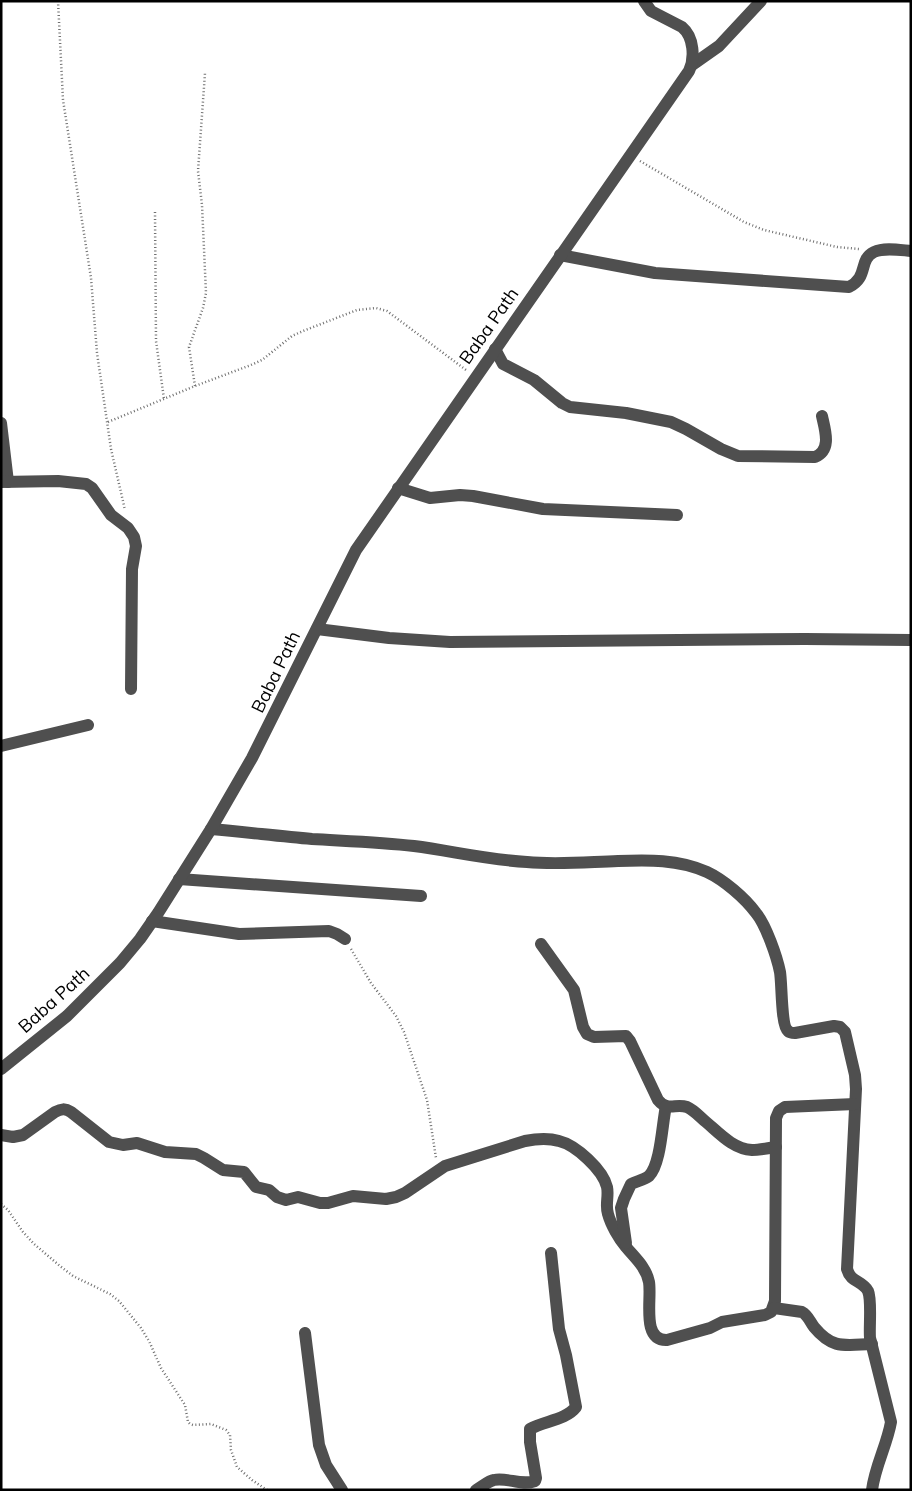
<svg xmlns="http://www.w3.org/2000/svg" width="912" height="1491" font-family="Mulish,sans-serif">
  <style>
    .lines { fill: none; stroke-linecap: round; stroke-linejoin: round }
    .path { stroke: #717171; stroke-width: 2.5; stroke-dasharray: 1 2.5; stroke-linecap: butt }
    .minor { stroke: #4f4f4f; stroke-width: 12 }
    .labels { text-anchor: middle; stroke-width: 5; stroke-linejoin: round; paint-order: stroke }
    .street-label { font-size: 18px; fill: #000; stroke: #fff }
  </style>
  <rect width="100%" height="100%" fill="#fff"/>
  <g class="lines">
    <!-- path -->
    <g class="path">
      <polyline points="58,1 63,100 91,278 97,353 111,449 125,510"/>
      <polyline points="640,161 744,222 764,230 837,247 859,249"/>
      <polyline points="155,212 156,341 164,399"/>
      <polyline points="195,386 189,347 203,308 206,293 202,205 198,171 205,73"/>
      <polyline points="108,422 195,386 251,365 262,360 292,336 303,331 357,310 376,308 387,311 466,370"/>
      <polyline points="351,949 371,983 396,1016 404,1032 427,1100 436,1158"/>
      <polyline points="1,1204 8,1210 23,1232 34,1244 60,1266 73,1276 110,1294 119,1301 141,1328 149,1341 161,1368 185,1405 188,1422 190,1424 193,1425 211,1424 226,1430 230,1435 231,1450 237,1467 252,1480 267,1490"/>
    </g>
    <!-- minor -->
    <g class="minor">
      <polyline points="692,65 719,46 761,1"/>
      <path d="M 560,255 L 655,273 L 849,287 C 869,277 858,260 874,252 C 884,247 900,250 911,251"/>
      <path d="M 495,349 L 503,364 L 534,380 L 562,403 L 570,407 L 626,413 L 671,422 L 686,429 L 721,449 L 738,456 L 815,457 C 832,450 825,430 822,416"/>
      <polyline points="1,423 8,482"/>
      <polyline points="1,482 58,481 86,484 92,488 111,515 128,528 134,537 136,546 132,569 131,689"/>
      <polyline points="398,488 430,498 460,495 473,496 543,509 677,515"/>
      <polyline points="317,629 389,638 450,642 805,639 911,640"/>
      <polyline points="1,746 88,725"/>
      <path d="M 211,829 C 245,832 278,836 312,839 C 346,841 381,842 414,846 C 452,851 489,860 527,862 C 557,865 587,862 618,861 C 648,860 678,859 707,872 C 724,880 745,898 756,913 C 766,925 777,957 780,972 C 782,983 781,1026 788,1031 C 790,1033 793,1033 795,1033 L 834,1026 L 840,1027 L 845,1032 L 855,1075 L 856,1089 L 847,1269 C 851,1283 862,1280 868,1291 C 872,1300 869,1327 870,1338 L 891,1422 C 887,1445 875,1466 872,1490"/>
      <polyline points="179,879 421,896"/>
      <polyline points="152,921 239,934 329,931 337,934 345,939"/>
      <path d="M 541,944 L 574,990 L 583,1027 L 587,1034 L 594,1037 L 626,1036 L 630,1041 L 658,1100 C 668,1112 675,1103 687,1107 C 694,1110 700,1117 706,1122 C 719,1133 733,1149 752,1150 C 760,1150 768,1148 776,1147"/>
      <path d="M 1,1069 L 67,1016 L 120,963 L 140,939 L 158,913 L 211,829 L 252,758 L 356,550 L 689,71 C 695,58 694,37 682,27 L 651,11 L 644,1"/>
      <path d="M 1,1135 L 13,1137 L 23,1135 L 55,1112 C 61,1109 65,1108 71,1112 L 109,1142 L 123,1145 L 137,1143 L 165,1152 L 196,1154 L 204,1158 L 223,1170 L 244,1172 L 256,1187 L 269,1190 L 277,1197 L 286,1200 L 298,1197 L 320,1203 L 328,1203 L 353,1196 L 386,1199 L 396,1197 L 405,1193 L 445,1166 L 525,1141 C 535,1139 549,1138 559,1141 C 576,1145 603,1170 607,1187 C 609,1196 605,1205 608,1214 C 611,1225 619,1239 626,1247 C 635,1258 646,1267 649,1282 C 652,1299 641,1341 667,1340 L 710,1328 L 722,1322 L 765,1315 L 771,1312 L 775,1301 L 776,1118 L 779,1111 L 785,1107 L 855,1104"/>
      <path d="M 626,1243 L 621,1208 L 624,1199 L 631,1184 C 637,1181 644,1180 649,1176 C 661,1164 662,1124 666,1106"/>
      <path d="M 774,1308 L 802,1312 C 808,1315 810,1322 814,1327 C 833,1350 845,1345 872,1344"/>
      <polyline points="305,1333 319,1445 326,1465 342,1490"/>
      <path d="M 476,1490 C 482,1487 488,1481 494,1480 C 507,1477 521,1486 535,1481 L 536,1478 L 530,1442 L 530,1429 C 544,1421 566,1420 576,1407 L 566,1355 L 559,1329 L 551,1253"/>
    </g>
  </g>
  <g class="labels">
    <!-- street labels -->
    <g class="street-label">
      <text transform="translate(489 326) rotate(-55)" y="6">Baba Path</text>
      <text transform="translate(276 672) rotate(-64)" y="6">Baba Path</text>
      <text transform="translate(54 1000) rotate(-42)" y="6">Baba Path</text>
    </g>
  </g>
  <!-- border -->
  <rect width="912" height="1491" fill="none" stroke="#000000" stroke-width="5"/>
</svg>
